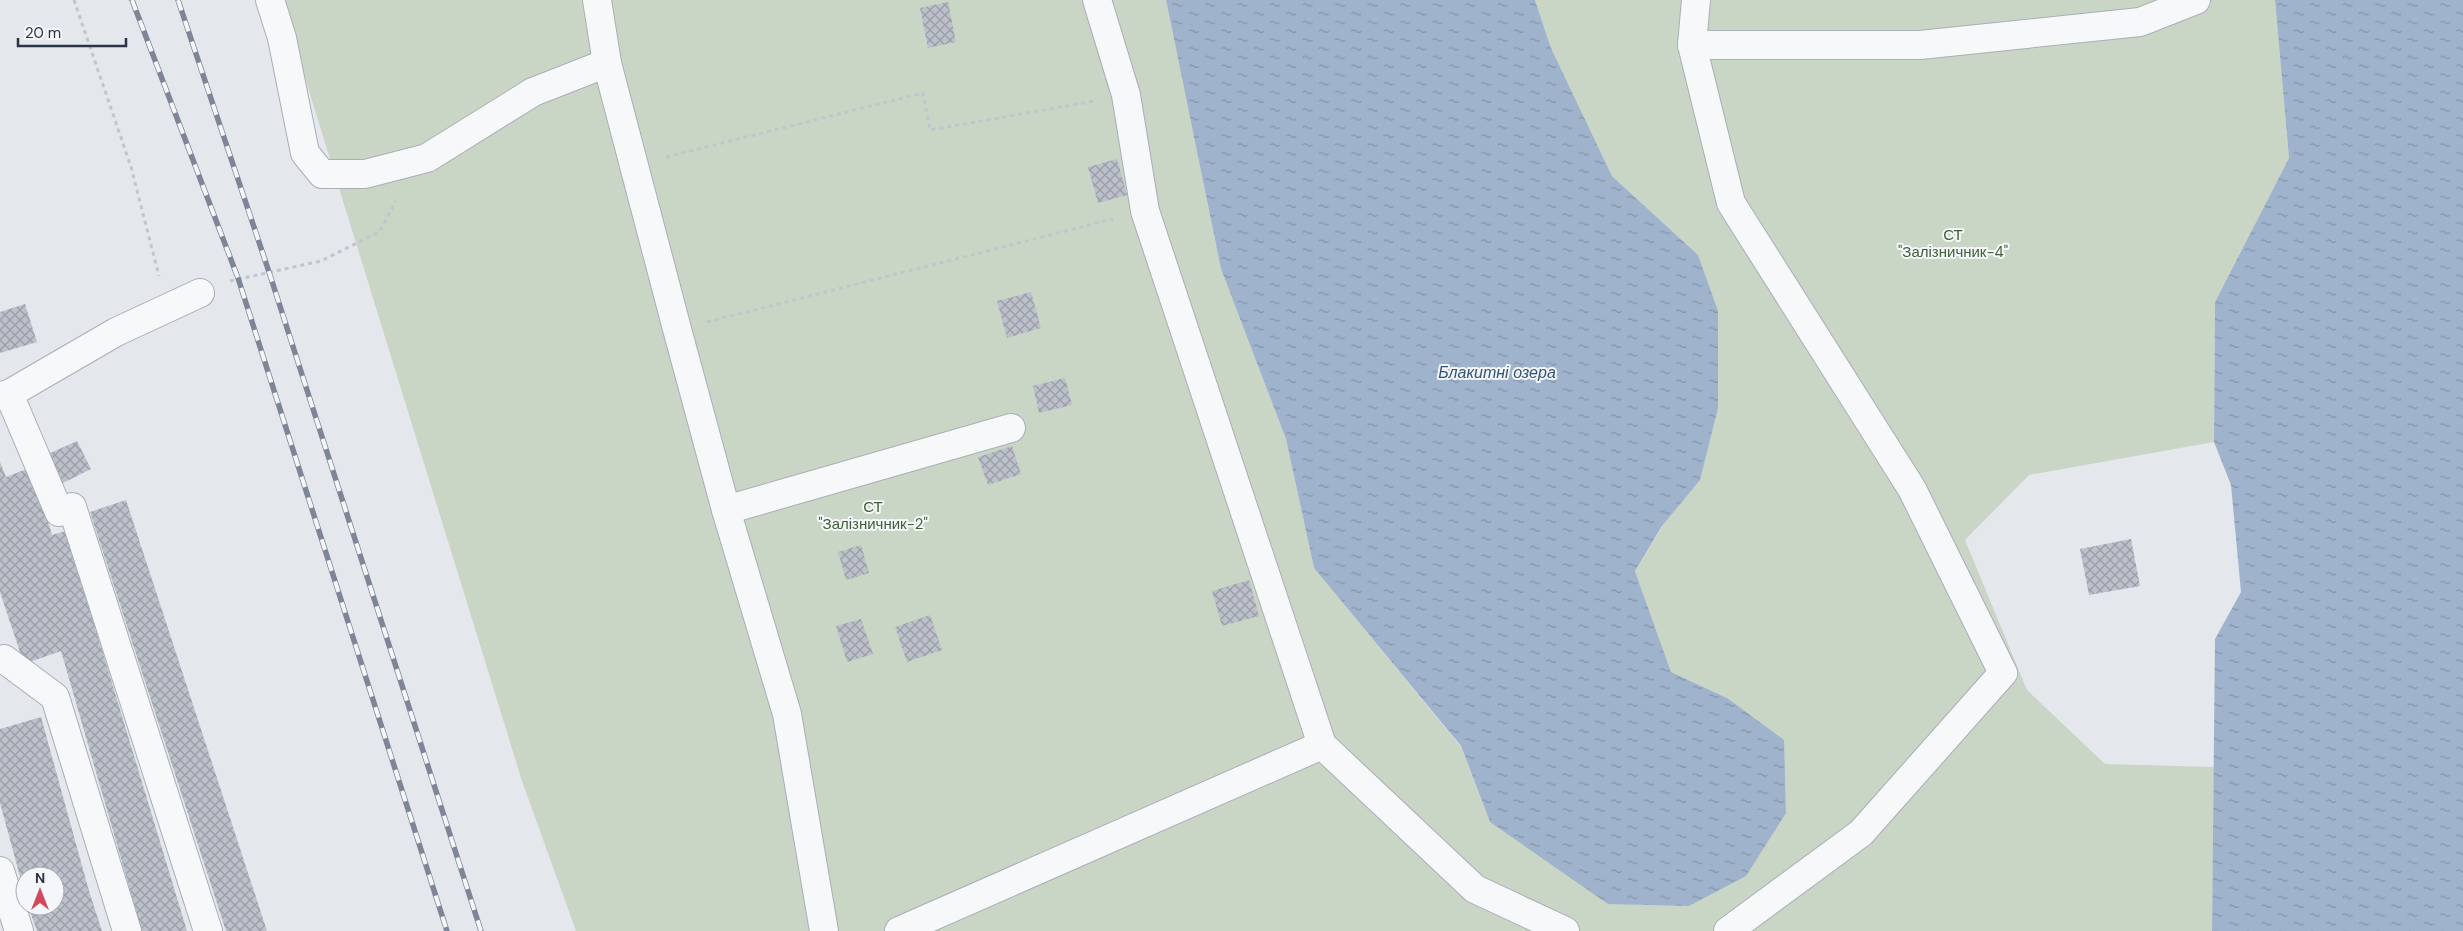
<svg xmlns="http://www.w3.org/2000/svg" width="2463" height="931" font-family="'DM Sans',sans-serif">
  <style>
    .green { fill: #c9d6c5 }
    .water { fill: url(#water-ripples) }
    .building { fill: url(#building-cross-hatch) }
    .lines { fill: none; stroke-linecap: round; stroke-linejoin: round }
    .minor-casing { stroke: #a9aeb7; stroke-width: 30 }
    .path { stroke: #c2c5cb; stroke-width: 3; stroke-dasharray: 4 4; stroke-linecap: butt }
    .minor { stroke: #f7f8fa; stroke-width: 28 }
    .rail-casing { stroke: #7d8696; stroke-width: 5.5 }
    .rail { stroke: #f4f6f9; stroke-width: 4; stroke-dasharray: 11; stroke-linecap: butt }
    .labels { text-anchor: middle; stroke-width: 4; stroke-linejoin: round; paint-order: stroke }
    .park-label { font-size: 15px; fill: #3f6138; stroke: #f4f6f9 }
    .water-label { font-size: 16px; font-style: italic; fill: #34527a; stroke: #f4f6f9 }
  </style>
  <defs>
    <pattern id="water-ripples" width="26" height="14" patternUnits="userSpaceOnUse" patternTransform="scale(1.25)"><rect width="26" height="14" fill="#9fb4cc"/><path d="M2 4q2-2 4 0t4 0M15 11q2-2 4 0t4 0" fill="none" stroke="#8293a7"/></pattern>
    <pattern id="building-cross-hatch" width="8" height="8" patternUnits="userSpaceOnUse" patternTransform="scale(1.25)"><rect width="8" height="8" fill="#bbc0ca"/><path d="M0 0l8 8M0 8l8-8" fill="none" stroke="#989da6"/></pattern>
  </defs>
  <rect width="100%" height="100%" fill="#e4e7ec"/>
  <!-- green -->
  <polygon class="green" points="281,0 1166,0 1221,269 1286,439 1314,568 1461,747 1490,822 1727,698 1671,672 1635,571 1662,527 1698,255 1612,176 1551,48 1535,0 2275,0 2289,158 2215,302 2214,442 2029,475 1965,540 2027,690 2105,764 2214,767 2212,931 576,931 522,781"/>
  <!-- water -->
  <g class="water">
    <polygon points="1166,0 1535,0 1551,48 1612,176 1698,255 1718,311 1718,408 1700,480 1662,526 1635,571 1671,672 1727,698 1784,740 1786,813 1746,876 1689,906 1608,904 1490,822 1461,746 1314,568 1286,439 1221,269"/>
    <polygon points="2275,0 2463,0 2463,931 2212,931 2215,639 2241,592 2231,485 2214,442 2215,302 2289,158"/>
  </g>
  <!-- building -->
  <g class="building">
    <polygon points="948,2 956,42 928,48 920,8"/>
    <polygon points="1117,159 1127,195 1098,203 1088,167"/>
    <polygon points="1031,292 1041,328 1007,338 997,301"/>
    <polygon points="25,304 37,342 0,353 0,312"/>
    <polygon points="1065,378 1072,405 1039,413 1033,386"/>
    <polygon points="77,441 91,469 61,484 48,454"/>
    <polygon points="1012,446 1021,474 988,485 978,457"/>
    <polygon points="0,462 6,477 32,467 52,535 66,531 187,931 142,931 61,651 24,664 0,592"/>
    <polygon points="126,500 267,931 226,931 90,512"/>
    <polygon points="2131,539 2140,586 2089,595 2080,549"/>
    <polygon points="861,545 869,573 846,580 838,552"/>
    <polygon points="1249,580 1259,616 1222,626 1212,591"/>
    <polygon points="930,615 942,650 907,662 895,627"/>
    <polygon points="861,619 873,654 847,662 836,626"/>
    <polygon points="41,717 89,891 102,931 37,931 29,909 29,906 55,906 55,876 25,876 24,891 0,803 0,729"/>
  </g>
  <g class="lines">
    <!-- minor casing -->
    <g class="minor-casing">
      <g id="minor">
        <polyline points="270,0 282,38 305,153 322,174 365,174 427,158 533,92 607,63"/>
        <polyline points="597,0 607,63 677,329 726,510 787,714 824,931"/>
        <polyline points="1097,0 1126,95 1145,211 1322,745"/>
        <polyline points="1696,0 1692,45 1731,203 1912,489 2003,673 1861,833 1728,931"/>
        <polyline points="1692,45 1920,45 2140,22 2196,0"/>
        <polyline points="9,394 59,512 72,507 208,931"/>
        <polyline points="0,396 9,394 116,332 200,293"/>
        <polyline points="726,510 1011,428"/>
        <polyline points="4,659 55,697 127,931"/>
        <polyline points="0,871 19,931"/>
        <polyline points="899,931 1322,745 1475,889 1565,931"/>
      </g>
    </g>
    <!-- path -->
    <g class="path">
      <polyline points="74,0 131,167 159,276"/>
      <polyline points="666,157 923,93 930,130 1095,101"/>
      <polyline points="230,281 321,261 379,232 396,201"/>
      <polyline points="707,322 1113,219"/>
    </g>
    <!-- minor -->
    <use href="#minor" class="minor"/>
    <!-- rail casing -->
    <g class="rail-casing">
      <g id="rail">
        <polyline points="132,0 238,278 447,931"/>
        <polyline points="178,0 269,272 481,931"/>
      </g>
    </g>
    <!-- rail -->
    <use href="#rail" class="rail"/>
  </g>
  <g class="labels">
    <!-- park labels -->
    <g class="park-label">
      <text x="1953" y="240">СТ<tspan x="1953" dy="17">"Залізничник-4"</tspan></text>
      <text x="873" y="512">СТ<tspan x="873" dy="17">"Залізничник-2"</tspan></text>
    </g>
    <!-- water labels -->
    <g class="water-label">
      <text x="1497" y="378">Блакитні озера</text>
    </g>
  </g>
  <!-- north arrow -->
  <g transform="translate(40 891)"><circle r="24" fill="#f4f6f9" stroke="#a4a8b1"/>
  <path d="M0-4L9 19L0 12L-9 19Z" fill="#d1495b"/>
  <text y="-8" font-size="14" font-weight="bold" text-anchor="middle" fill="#2b3445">N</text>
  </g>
  <!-- scale -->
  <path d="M18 38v8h108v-8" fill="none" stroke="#2b3445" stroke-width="2.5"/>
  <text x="25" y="38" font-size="15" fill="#2b3445" stroke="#f4f6f9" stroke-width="4" paint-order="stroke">20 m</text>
</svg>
